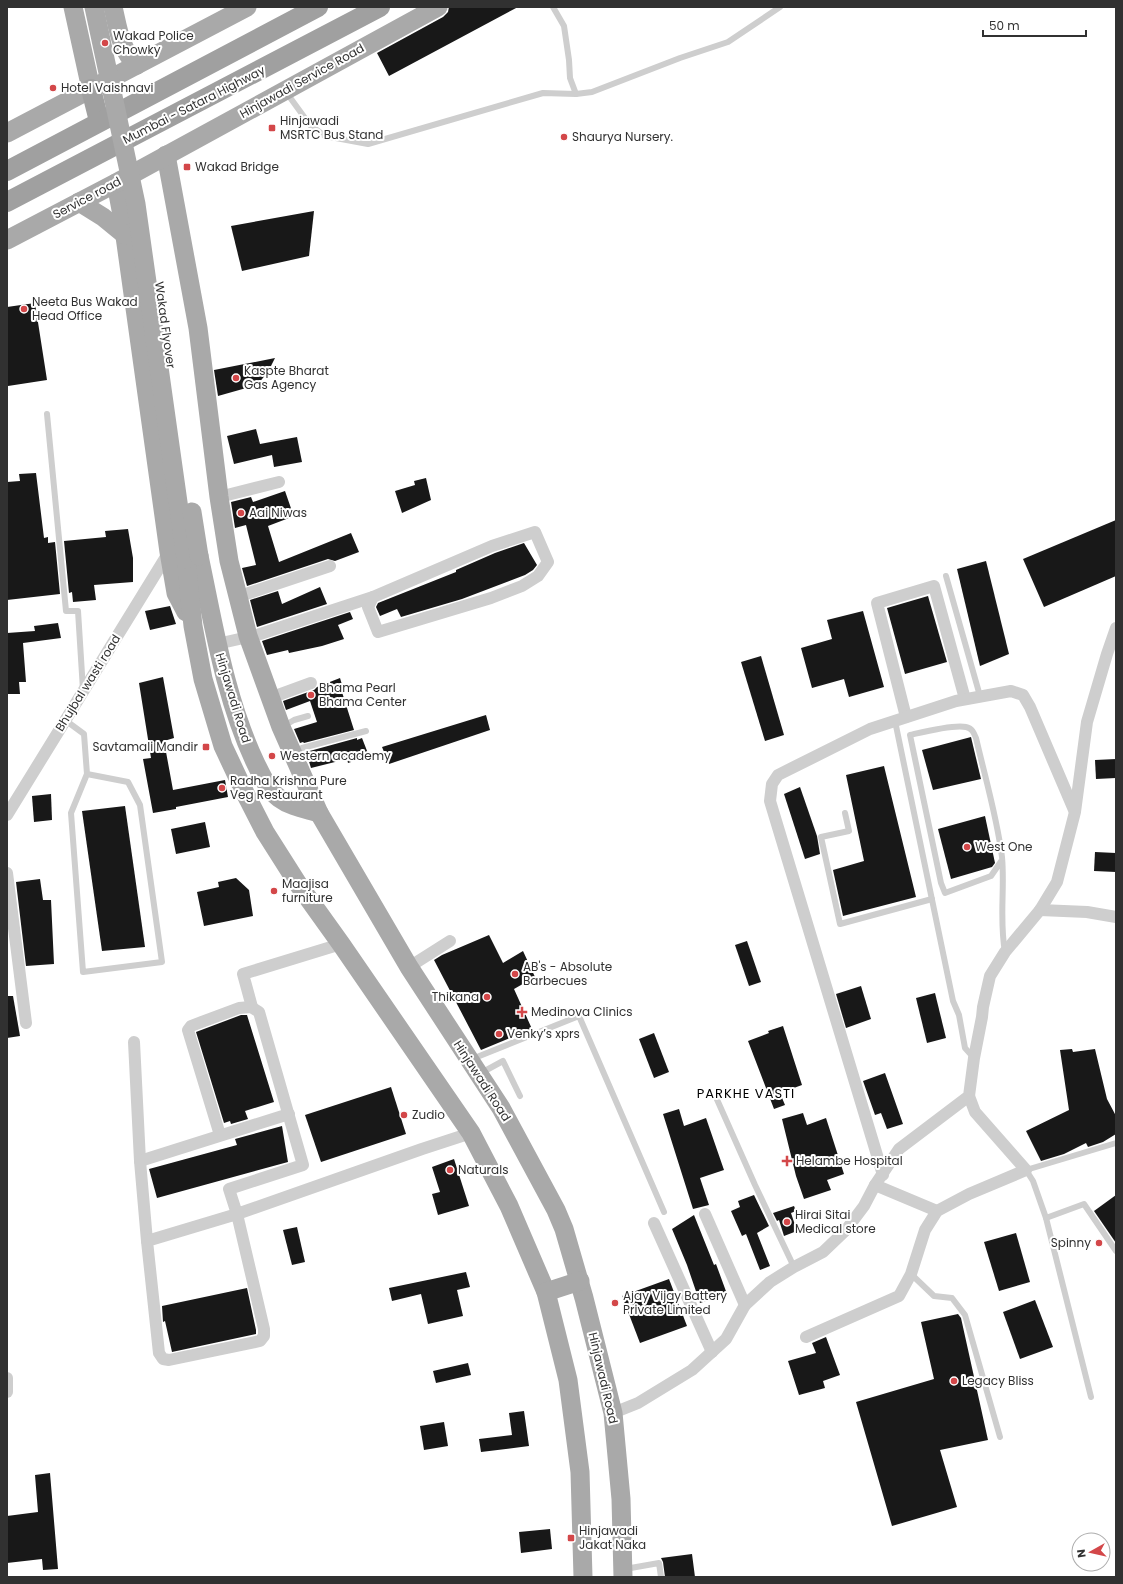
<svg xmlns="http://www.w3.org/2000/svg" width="1123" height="1584" font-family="Poppins,sans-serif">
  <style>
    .building { fill: #181818 }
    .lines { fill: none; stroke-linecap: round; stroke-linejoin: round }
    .service { stroke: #cecece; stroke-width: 6 }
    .minor { stroke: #cecece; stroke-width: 12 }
    .primary { stroke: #a9a9a9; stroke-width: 19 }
    .trunk { stroke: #a0a0a0; stroke-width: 20 }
    .primary-bridge { stroke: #a9a9a9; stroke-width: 19 }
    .poi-dot { fill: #d34749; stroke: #fff; stroke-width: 1.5 }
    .labels { text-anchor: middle; stroke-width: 4; stroke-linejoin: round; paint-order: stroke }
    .poi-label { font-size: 12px; fill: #313131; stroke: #fff; text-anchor: start }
    .street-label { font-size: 12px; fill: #313131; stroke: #fff }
    .neighbourhood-label { font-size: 13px; letter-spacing: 1px; fill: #000; stroke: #fff }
  </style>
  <rect width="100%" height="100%" fill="#fff"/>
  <!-- building -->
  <g class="building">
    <polygon points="449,7 518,7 389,76 377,53 443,17 448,12"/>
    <polygon points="314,211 309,256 242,271 231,226"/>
    <polygon points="35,303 47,380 8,386 7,378 7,307"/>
    <polygon points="275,358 268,372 257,385 218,396 214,370"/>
    <polygon points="256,429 260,444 297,437 302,462 274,467 272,455 234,464 227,436"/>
    <polygon points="36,473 44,538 48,537 48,543 55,542 60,594 7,600 7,482 20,481 19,474"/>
    <polygon points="426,478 431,500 402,513 395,491 415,485 414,481"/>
    <polygon points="285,491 293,514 289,516 289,518 268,526 279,562 351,533 359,552 335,561 328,559 247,586 242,568 256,565 246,525 235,528 231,502 251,497 253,502"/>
    <polygon points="1116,520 1116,576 1044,607 1023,559"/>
    <polygon points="128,529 133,558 133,582 94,585 96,600 73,602 72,592 69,593 64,541 106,537 105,531"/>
    <polygon points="524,543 537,565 533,570 525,575 462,599 401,617 397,609 380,616 376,607 378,603 456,572 456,570 495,553"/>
    <polygon points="986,561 1009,654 980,666 957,569"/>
    <polygon points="320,587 327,604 257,627 250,600 278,591 282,604"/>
    <polygon points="928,596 947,662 905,674 887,608"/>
    <polygon points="170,606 176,624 150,630 145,611"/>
    <polygon points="863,611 884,687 849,697 844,679 812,688 801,648 832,639 827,620"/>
    <polygon points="350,612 353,619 338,625 344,639 322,646 289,653 288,650 267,655 262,641"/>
    <polygon points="58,623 61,638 23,643 26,682 19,682 20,694 8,694 7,633 35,631 34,626"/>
    <polygon points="761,656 784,735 765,741 741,662"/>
    <polygon points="163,677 174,738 164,741 173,790 225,780 228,797 176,807 176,809 153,813 143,759 151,758 139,683"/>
    <polygon points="340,678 343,688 341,689 354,730 304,743 303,742 300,743 294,729 317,722 310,701 286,710 283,701 314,690 317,687"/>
    <polygon points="486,715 490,730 389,764 382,747"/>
    <polygon points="971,737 981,779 933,790 922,750"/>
    <polygon points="357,738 357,740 362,738 369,756 348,763 347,759 311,768 306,752"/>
    <polygon points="1116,759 1116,778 1096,779 1095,760"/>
    <polygon points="884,766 916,897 843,916 833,870 864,861 846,775"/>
    <polygon points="800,787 817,836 820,854 805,859 784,794"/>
    <polygon points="51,794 52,820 34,822 32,796"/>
    <polygon points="125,806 145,947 102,951 82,811"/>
    <polygon points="985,816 995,863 992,867 951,879 938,829"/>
    <polygon points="205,822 210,847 176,854 171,829"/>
    <polygon points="1095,852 1116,853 1116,872 1094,871"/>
    <polygon points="236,878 249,890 253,916 204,926 197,892 219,887 218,882"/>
    <polygon points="40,879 43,900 51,900 54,964 26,966 16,882"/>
    <polygon points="489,935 503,963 523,951 535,977 514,989 532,1029 481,1050 434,960 442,955"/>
    <polygon points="747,941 761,982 749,986 735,945"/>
    <polygon points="861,986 871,1019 846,1028 836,994"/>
    <polygon points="935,993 946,1038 927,1043 916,998"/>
    <polygon points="7,996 13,996 20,1036 7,1038"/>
    <polygon points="241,1015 247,1015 274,1102 245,1111 248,1119 231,1124 230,1121 224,1123 196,1032"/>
    <polygon points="783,1026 802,1085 780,1093 785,1105 774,1109 748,1041 769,1033 768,1031"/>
    <polygon points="654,1033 669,1072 654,1078 639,1039"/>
    <polygon points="1072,1049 1073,1052 1095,1049 1107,1099 1116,1116 1116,1134 1103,1142 1088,1147 1086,1143 1064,1154 1041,1161 1026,1131 1069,1110 1060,1050"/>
    <polygon points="885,1073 903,1124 887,1129 881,1113 875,1115 863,1081"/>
    <polygon points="391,1087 406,1134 321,1162 305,1115"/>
    <polygon points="679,1109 684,1126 706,1118 724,1170 700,1178 709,1205 693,1209 663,1114"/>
    <polygon points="803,1113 807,1125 826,1118 844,1174 827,1180 831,1190 804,1199 796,1176 782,1119"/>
    <polygon points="282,1126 288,1162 157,1198 149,1169 237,1145 235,1139"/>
    <polygon points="454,1159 469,1206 438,1215 432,1194 440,1192 432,1167"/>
    <polygon points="754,1195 769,1226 757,1233 770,1266 760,1270 746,1234 742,1236 731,1211 740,1207 738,1201"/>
    <polygon points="1116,1195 1116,1243 1094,1211"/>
    <polygon points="794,1206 796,1211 791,1213 797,1231 784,1236 779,1220 777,1221 773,1213"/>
    <polygon points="694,1215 714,1265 716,1264 727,1294 700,1303 687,1265 672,1229"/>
    <polygon points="297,1227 305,1262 292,1265 283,1230"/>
    <polygon points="1016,1233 1030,1282 999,1291 984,1242"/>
    <polygon points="466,1272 470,1287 457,1290 463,1316 428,1324 421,1294 392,1301 389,1288"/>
    <polygon points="669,1279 687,1326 640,1343 622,1296"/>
    <polygon points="247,1288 256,1330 256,1334 172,1352 165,1321 163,1322 162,1306"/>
    <polygon points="1035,1300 1053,1347 1020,1359 1003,1312"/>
    <polygon points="958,1314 961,1318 988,1440 940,1450 957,1507 892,1526 856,1402 934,1379 921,1322"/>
    <polygon points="826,1337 840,1375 823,1381 825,1388 799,1395 788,1361 816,1353 812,1343"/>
    <polygon points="468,1363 471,1375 436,1383 433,1371"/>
    <polygon points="524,1411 529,1446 481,1452 479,1439 512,1435 509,1413"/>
    <polygon points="444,1422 448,1446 424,1450 420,1426"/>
    <polygon points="50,1473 58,1569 43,1570 42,1559 7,1563 7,1516 38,1512 35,1475"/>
    <polygon points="550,1529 552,1549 521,1553 519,1532"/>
    <polygon points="692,1554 695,1577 665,1577 663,1562 661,1558"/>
  </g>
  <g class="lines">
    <!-- service -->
    <g class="service">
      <polyline points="553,7 564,26 569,60 570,78 576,94"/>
      <polyline points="286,92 310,125 325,136 368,144 543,93 576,94 592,92 680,58 728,42 780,7"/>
      <polyline points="47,414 66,611 78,611 83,690"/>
      <polyline points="946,576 980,696"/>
      <polyline points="65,720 84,734 87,774 71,813 83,972 162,962 140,805 128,782 87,774"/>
      <polyline points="895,721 953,1001 959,1015 965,1048 974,1058"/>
      <polyline points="282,727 294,720 308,716"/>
      <polyline points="294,751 302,748 366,731"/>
      <polyline points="845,813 849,831 821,837 840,924 932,899"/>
      <path d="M 1002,860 L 991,876 L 945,893 L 941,883 L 910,735 C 923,732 954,724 966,727 C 972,728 974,733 976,738 C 985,777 997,817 1002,857 C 1005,889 999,920 1005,952"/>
      <polyline points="472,1059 579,1016 664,1212"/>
      <polyline points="481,1073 503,1061 520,1096"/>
      <polyline points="715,1095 755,1185 794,1267"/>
      <polyline points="1046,1218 1084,1204 1116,1251"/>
      <polyline points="911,1274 934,1296 952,1298 965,1315 1000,1437"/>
      <polyline points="1091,1397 1046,1218 1033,1181 1026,1170 1116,1143"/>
      <polyline points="625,1569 659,1563 661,1577"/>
    </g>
    <!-- minor -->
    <g class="minor">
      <polyline points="219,497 279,482"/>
      <polygon points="535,532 548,562 538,576 522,586 491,598 378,632 368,607 373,597 492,546"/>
      <polyline points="237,597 330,566"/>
      <polyline points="217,644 257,635 373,597"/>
      <polyline points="270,698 311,683"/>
      <polyline points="906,717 877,603 934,586 965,699"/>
      <polyline points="7,815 169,552"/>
      <polyline points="7,873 26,1023"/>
      <polyline points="1040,910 1087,912 1116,917"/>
      <polyline points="409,967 450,941"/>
      <polyline points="252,1007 243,974 341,944"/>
      <polyline points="134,1042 140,1161 147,1241"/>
      <polyline points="220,1135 188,1030 191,1026 239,1008 251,1007 259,1012 303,1165 229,1189 237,1214 264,1329 264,1336 260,1341 169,1360 163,1359 159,1353 147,1241 237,1214 422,1149 471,1133"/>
      <polyline points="140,1161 289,1114"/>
      <polyline points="883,1175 770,801 772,784 778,775 870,729 956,701 1011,691 1023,695 1030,707 1074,810"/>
      <polyline points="875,1185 937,1211"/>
      <polyline points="705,1214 745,1305"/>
      <polyline points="654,1223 712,1352"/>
      <polyline points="806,1337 899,1296 911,1274 925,1230 937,1211 969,1194 1026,1170 975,1112 969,1096"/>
      <polyline points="7,1378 7,1392"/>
      <polyline points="613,1413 638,1403 692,1370 726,1339 745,1305 770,1282 794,1267 823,1252 846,1230 864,1206 875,1185 899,1149 969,1096 974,1058 982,1017 983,1007 990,976 1005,952 1040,910 1057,882 1075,812 1087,722 1107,654 1116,628"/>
    </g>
    <!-- primary -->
    <g class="primary">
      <polyline points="73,7 91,89"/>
      <path d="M 113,7 C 118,28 120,50 137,65"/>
      <polyline points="7,133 247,7"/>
      <polyline points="166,155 198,328 219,497 229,561 248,636 281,727 319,813 409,967 501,1108 556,1210 564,1229 584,1298 613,1413 621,1499 623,1577"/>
      <polyline points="116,183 122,215 169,552 176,593 186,612"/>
      <polyline points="79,202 103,217 125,235"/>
      <polyline points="7,240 116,183 438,7"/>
      <path d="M 199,556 C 214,626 225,699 256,764 C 262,776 268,790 279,798 C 291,807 306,809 319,813"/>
      <polyline points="186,559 193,626 203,679 223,746 245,793 265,832 298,884 341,944 471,1133 509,1206 546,1292 568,1380 580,1472 583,1577"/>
      <polyline points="546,1292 580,1281"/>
    </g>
    <!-- trunk -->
    <g class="trunk">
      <polyline points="91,89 99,121"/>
      <polyline points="7,171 318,7"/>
      <polyline points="7,202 380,7"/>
    </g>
    <!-- primary-bridge -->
    <g class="primary-bridge">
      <polyline points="94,7 136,204 186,559"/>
      <polyline points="192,512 199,556"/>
    </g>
  </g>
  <!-- markers -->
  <g class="poi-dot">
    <circle cx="105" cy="43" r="4"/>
    <circle cx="53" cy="88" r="4"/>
    <rect x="268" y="124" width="8" height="8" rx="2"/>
    <circle cx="564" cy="137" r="4"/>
    <rect x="183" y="163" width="8" height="8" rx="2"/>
    <circle cx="24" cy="309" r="4"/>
    <circle cx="236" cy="378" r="4"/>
    <circle cx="241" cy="513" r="4"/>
    <circle cx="311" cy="695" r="4"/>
    <rect x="202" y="743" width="8" height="8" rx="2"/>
    <circle cx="272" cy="756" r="4"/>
    <circle cx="222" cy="788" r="4"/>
    <circle cx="967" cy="847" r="4"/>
    <circle cx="274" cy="891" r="4"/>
    <circle cx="515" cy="974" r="4"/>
    <circle cx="487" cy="997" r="4"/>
    <path d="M520 1006h4v4h4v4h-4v4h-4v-4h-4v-4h4z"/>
    <circle cx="499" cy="1034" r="4"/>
    <circle cx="404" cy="1115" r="4"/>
    <path d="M785 1155h4v4h4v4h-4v4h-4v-4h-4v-4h4z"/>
    <circle cx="450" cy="1170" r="4"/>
    <circle cx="787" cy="1222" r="4"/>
    <circle cx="1099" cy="1243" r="4"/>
    <circle cx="615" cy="1303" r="4"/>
    <circle cx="954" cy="1381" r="4"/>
    <rect x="567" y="1534" width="8" height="8" rx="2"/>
  </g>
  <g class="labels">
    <!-- poi labels -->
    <g class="poi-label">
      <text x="113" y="40">Wakad Police<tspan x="113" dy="14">Chowky</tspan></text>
      <text x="61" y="92">Hotel Vaishnavi</text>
      <text x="280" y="125">Hinjawadi<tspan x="280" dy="14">MSRTC Bus Stand</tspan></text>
      <text x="572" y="141">Shaurya Nursery.</text>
      <text x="195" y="171">Wakad Bridge</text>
      <text x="32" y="306">Neeta Bus Wakad<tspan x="32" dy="14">Head Office</tspan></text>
      <text x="244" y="375">Kaspte Bharat<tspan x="244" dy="14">Gas Agency</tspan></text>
      <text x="249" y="517">Aai Niwas</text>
      <text x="319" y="692">Bhama Pearl<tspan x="319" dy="14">Bhama Center</tspan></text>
      <text x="198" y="751" text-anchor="end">Savtamali Mandir</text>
      <text x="280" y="760">Western academy</text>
      <text x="230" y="785">Radha Krishna Pure<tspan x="230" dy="14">Veg Restaurant</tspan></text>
      <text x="975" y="851">West One</text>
      <text x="282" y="888">Maajisa<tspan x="282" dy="14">furniture</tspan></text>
      <text x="523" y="971">AB's - Absolute<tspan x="523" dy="14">Barbecues</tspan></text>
      <text x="479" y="1001" text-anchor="end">Thikana</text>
      <text x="531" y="1016">Medinova Clinics</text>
      <text x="507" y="1038">Venky’s xprs</text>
      <text x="412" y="1119">Zudio</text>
      <text x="796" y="1165">Helambe Hospital</text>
      <text x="458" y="1174">Naturals</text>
      <text x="795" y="1219">Hirai Sitai<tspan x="795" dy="14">Medical store</tspan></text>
      <text x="1091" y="1247" text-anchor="end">Spinny</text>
      <text x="623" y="1300">Ajay Vijay Battery<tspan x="623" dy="14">Private Limited</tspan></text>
      <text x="962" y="1385">Legacy Bliss</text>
      <text x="579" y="1535">Hinjawadi<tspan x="579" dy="14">Jakat Naka</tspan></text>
    </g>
    <!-- street labels -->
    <g class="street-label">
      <text transform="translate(302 81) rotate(-29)" y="4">Hinjawadi Service Road</text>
      <text transform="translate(194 105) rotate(-27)" y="4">Mumbai - Satara Highway</text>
      <text transform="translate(87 198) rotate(-28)" y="4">Service road</text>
      <text transform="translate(165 325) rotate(82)" y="4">Wakad Flyover</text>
      <text transform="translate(88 683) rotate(-58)" y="4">Bhujbal wasti road</text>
      <text transform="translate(233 698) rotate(73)" y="4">Hinjawadi Road</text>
      <text transform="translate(482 1081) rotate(57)" y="4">Hinjawadi Road</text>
      <text transform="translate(603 1378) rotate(77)" y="4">Hinjawadi Road</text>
    </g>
    <!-- neighbourhood labels -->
    <g class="neighbourhood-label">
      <text x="746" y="1098">PARKHE VASTI</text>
    </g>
  </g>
  <!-- border -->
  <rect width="1123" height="1584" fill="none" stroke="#313131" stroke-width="16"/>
  <!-- north arrow -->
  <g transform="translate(1091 1552) rotate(262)"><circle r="19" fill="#ffffff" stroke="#adadad"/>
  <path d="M0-3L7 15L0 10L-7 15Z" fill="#d34749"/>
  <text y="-6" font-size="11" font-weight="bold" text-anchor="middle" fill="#313131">N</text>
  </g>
  <!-- scale -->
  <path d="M983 30v6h103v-6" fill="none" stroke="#313131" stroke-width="2"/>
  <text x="989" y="30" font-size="12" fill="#313131" stroke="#ffffff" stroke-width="3" paint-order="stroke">50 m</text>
</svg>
